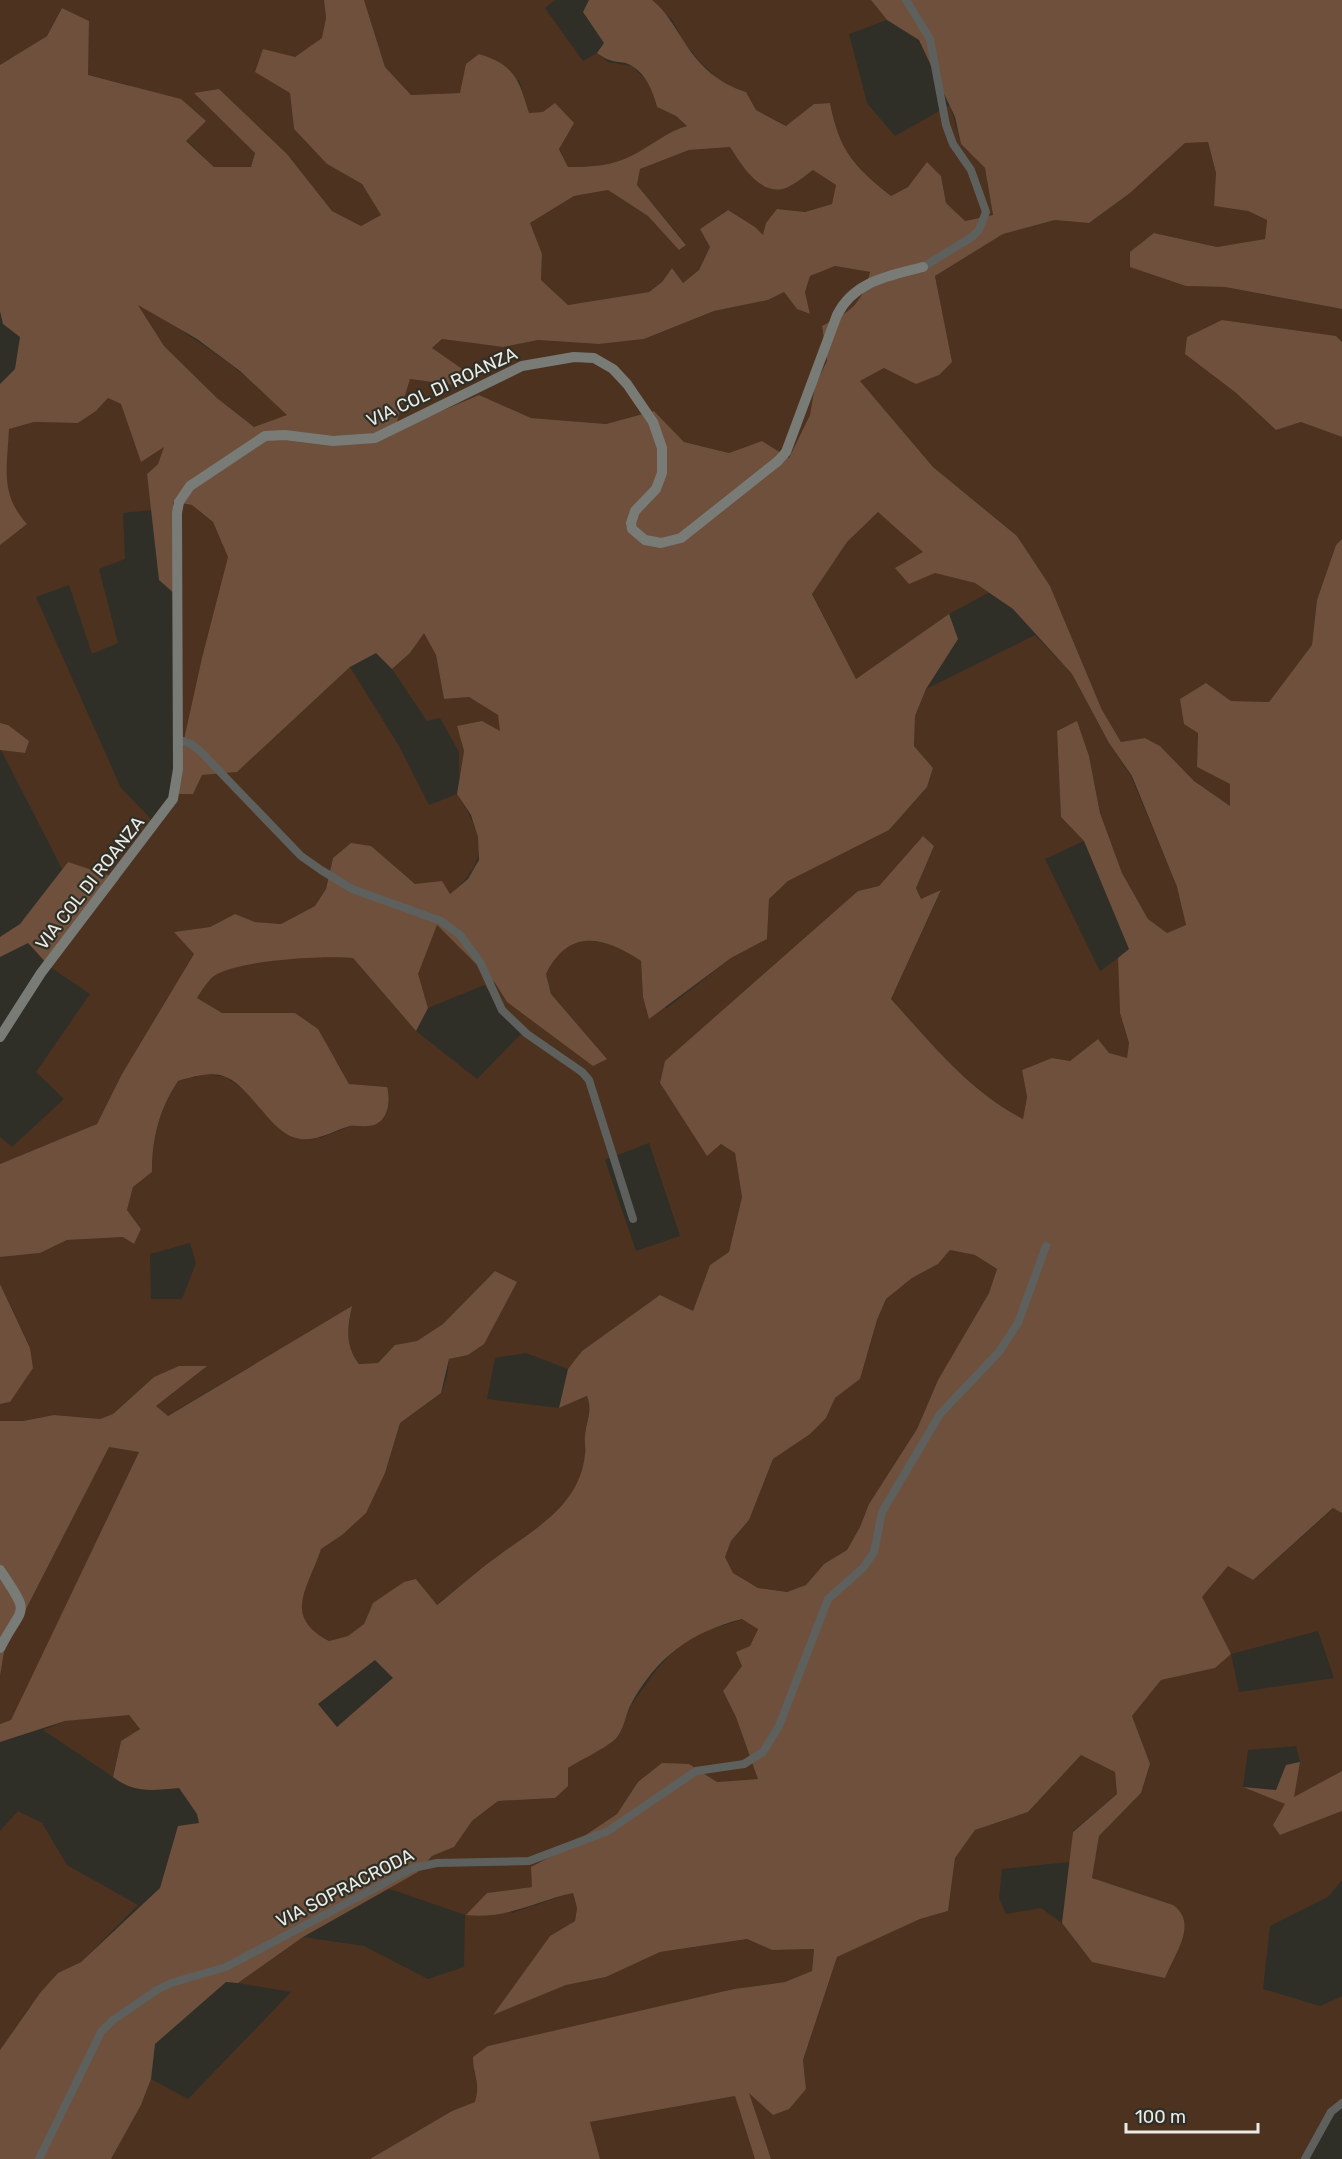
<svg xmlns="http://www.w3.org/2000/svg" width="1342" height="2159" font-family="Rubik,sans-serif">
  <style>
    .green { fill: #4d321f; fill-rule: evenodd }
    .forest { fill: #6f503c; fill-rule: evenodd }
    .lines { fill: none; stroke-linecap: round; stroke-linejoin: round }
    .street { stroke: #5e605d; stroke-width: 8 }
    .secondary { stroke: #787b76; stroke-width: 10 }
    .labels { text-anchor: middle; stroke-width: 4.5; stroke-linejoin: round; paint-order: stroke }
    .street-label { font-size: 18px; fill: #ecece7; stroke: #2f2f27 }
  </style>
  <rect width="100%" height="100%" fill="#2f2f27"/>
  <!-- green -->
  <g class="green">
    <polygon points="0,0 324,0 326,18 323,38 295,57 290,93 294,129 327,164 362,184 381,215 361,226 332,211 287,154 219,89 195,94 255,153 251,167 214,167 129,85 87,75 89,21 62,8 47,36 0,65"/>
    <path d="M 364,0 L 555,0 L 545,8 L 583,61 L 597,53 L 608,62 L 632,66 L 651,85 L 657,107 L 676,116 L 687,126 C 666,132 652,146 633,155 C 612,166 591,167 568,167 L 543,112 L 529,113 L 519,80 L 460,93 L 411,95 L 385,67 Z"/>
    <path d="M 652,0 L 871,0 L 887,20 L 849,34 L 867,103 L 895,136 L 950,105 L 961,144 L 985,168 L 993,215 L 964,221 L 946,203 L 941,176 L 908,187 L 891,196 C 854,167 839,150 830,103 L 814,104 L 787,126 L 756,110 L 746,92 L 725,85 L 700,62 L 683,41 L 673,21 Z"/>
    <polygon points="1208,142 1216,173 1214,206 1248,211 1267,220 1265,239 1217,247 1154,233 1186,286 1225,287 1342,309 1342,342 1336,336 1222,320 1235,392 1276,430 1301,422 1342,437 1342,539 1336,545 1317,600 1312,645 1269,702 1231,701 1206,683 1198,733 1197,767 1230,784 1231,807 1194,781 1160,746 1145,738 1121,742 1102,710 1050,586 1017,536 933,467 860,381 884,368 951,362 935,276 1003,234 1055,220 1089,223 1130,193 1185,143"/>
    <polygon points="730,147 742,166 784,189 813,170 836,185 832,204 805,212 777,209 763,235 755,227 727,210 700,229 710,247 699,270 683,283 672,268 662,282 649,292 568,305 541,280 542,255 530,223 574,196 608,190 648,216 680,250 686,244 637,185 640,169 689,150"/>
    <path d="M 835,266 L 870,272 C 861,306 852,311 822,326 L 827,361 L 815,385 L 810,415 L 789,458 L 762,441 L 729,453 L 684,442 L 654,411 L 606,424 L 531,418 L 479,395 L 394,431 L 409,379 L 454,385 L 468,374 L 432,348 L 442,339 L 503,347 L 538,340 L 599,344 L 644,339 L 714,311 L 768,300 L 784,292 L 797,309 L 810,314 L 805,292 L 810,276 Z"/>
    <path d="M 137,303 C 191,336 244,369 288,415 L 254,427 L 217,398 L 164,346 Z"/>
    <path d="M 108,398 L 121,404 L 141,461 L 165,446 L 158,464 L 147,474 L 152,510 L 123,513 L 125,559 L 99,569 L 118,643 L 92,654 L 69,585 L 36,597 L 121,788 L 159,827 L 172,794 L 202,775 L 237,772 L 350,667 L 399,746 L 429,805 L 457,794 C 484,836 491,860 450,894 L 415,884 L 371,847 L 333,858 L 326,889 L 315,906 L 281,924 L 255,922 L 235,914 L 210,927 L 175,932 L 194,954 L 122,1074 L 97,1124 L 0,1164 L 0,1137 L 12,1147 L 64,1099 L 36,1072 L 90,994 L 50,967 L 68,862 L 62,869 L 1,750 L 25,753 L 8,725 L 0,723 L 0,545 L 10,510 L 3,490 L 9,429 L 34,422 L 78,423 L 96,411 Z"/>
    <polygon points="173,502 192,505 213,522 228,557 178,769"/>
    <polygon points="878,511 923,552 935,573 975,583 990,592 949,614 856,679 812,593 847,542"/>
    <polygon points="424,632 436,655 444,699 469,697 498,715 501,731 457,726 464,751 459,778 459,752 440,718 427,721 392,669 410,653"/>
    <path d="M 1035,635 L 1072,674 L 1109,743 L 1131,776 L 1177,887 L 1186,925 L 1167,933 L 1148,919 L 1122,873 L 1100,813 L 1089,757 L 1077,722 L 1057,731 L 1061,817 L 1084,841 L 1045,859 L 1100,971 L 1118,958 L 1120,1013 L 1129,1043 L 1127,1059 L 1109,1053 L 1098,1039 L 1070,1061 L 1052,1058 L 1022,1070 L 1027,1097 L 1023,1119 C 969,1091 931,1043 891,999 L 941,891 L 921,899 L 916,888 L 934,846 L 923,836 L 879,886 L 858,891 L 660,1083 L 707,1155 L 721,1144 L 735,1153 L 742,1197 L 729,1252 L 710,1265 L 693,1312 L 660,1296 L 582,1351 L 568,1369 L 526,1353 L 495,1358 L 487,1399 L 559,1408 L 588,1396 C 592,1411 586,1421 585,1436 C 584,1442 586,1449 585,1455 C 580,1506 534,1529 498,1556 C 477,1572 457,1589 436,1605 L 417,1579 L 373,1603 L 364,1624 L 348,1636 L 329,1641 C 280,1616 309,1587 321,1548 L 342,1535 L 385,1473 L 400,1423 L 441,1393 L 447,1377 L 449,1359 L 468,1355 L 516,1282 L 495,1271 L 443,1324 L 417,1341 L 395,1345 L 378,1363 L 359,1364 C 343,1341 349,1332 351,1307 L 167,1416 L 155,1406 L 206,1366 L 154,1377 L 113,1414 L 100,1419 L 55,1415 L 23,1421 L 0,1421 L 0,1404 L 10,1402 L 30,1347 L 0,1284 L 0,1257 L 40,1253 L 67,1240 L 123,1237 L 134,1244 L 141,1229 L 127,1210 L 133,1187 L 152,1172 C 152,1138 159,1110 178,1081 L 205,1074 L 226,1077 L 247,1092 L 269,1119 L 320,1138 L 351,1126 L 371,1126 L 387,1087 L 349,1084 L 337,1062 L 295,1013 L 221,1013 L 197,998 C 202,992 207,980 214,975 C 236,959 325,955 353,958 L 416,1031 L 477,1079 L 521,1034 L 484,985 L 428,1008 L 417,974 L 437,925 L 495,983 L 507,1002 L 558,1038 L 607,1059 L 551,994 L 546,974 C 569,928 604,936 641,961 L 643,997 L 667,1008 L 731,958 L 767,939 L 769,899 L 788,881 L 889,830 L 927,787 L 933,768 L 914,746 L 915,716 L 926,689 ZM 649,1143 L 680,1236 L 636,1251 L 605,1160 ZM 190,1243 L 196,1263 L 182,1299 L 151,1299 L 150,1254 Z"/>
    <polygon points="950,1250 975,1255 997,1269 989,1293 938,1380 917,1429 869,1504 860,1527 847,1550 824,1564 806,1585 787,1592 758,1588 733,1573 725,1557 731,1541 749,1520 773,1459 826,1418 835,1398 860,1379 877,1320 886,1299 912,1278 938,1264"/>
    <polygon points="109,1446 139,1452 11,1721 0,1724 0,1676 4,1652"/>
    <path d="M 1334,1508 L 1342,1513 L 1342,1771 L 1293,1798 L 1300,1762 L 1296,1746 L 1248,1750 L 1243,1787 L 1285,1804 L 1280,1835 L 1342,1811 L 1342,1880 L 1328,1897 L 1270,1926 L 1263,1989 L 1320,2006 L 1342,1996 L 1342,2099 L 1304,2159 L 771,2159 L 748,2091 L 773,2115 L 806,2089 L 803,2060 L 837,1957 L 920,1919 L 948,1911 L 955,1858 L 975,1830 L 1028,1812 L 1081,1755 L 1115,1772 L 1117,1794 L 1073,1831 L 1070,1862 L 1002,1869 L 999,1898 L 1006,1914 L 1041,1908 L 1062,1923 L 1092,1962 L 1173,1905 L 1092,1878 L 1099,1836 L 1141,1793 L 1150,1765 L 1132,1716 L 1161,1680 L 1214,1668 L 1202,1597 L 1228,1565 L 1253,1580 ZM 1318,1631 L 1334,1678 L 1239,1692 L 1231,1654 Z"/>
    <polygon points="743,1619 758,1628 742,1666 723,1691 736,1717 759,1779 717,1782 689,1764 638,1782 617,1814 563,1850 532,1887 487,1893 512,1913 573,1892 577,1908 575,1921 550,1936 494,2014 566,1985 606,1977 660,1952 747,1939 772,1950 814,1949 812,1971 785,1982 734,1989 473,2070 480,2086 476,2102 452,2111 370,2159 111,2159 141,2105 151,2079 188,2099 291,1992 238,1983 303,1937 364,1946 428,1979 464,1967 465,1915 387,1888 418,1872 432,1856 454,1847 472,1821 498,1801 555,1798 568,1768 618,1737 631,1705 657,1669 677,1647 699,1633"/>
    <polygon points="112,1714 129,1715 140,1729 121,1741 113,1777 43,1730 65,1721"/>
    <polygon points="18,1811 42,1823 67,1865 138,1905 81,1962 58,1973 28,2009 0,2050 0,1831"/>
    <polygon points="735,2096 755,2159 600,2159 590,2122"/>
  </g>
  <!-- forest -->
  <g class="forest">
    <path d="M 324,0 L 364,0 L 385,67 L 411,95 L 460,93 L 466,64 L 479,54 C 515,65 519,80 529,113 L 543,112 L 555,103 L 574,123 L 559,149 L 568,167 C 591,167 612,166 633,155 C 651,146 666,132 687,126 L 676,116 L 657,107 C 653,92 647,75 632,66 C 621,59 614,66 597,53 L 604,43 L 583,12 L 589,0 L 652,0 C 667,12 673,25 683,40 C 698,65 719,84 746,92 L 756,110 L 786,126 L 814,104 L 830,103 C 839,150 854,167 891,196 L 908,187 L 927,162 L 941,176 L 946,203 L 965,221 L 993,215 L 985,168 L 961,144 L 955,117 L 919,40 L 887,20 L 871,0 L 1342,0 L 1342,309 L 1225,287 L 1186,286 L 1130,267 L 1130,252 L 1154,233 L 1217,247 L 1265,239 L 1267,220 L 1248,211 L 1214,206 L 1216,173 L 1208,142 L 1185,143 L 1130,193 L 1089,223 L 1055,220 L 1003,234 L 935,276 L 952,362 L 939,375 L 916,384 L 884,368 L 860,381 L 933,467 L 1017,536 L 1050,586 L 1102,710 L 1121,742 L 1145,738 L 1160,746 L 1194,781 L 1230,806 L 1230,784 L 1197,767 L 1198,733 L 1184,724 L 1180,699 L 1206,683 L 1231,701 L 1269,702 L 1312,645 L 1317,600 L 1336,545 L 1342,539 L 1342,1513 L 1333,1508 L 1253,1580 L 1228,1566 L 1202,1597 L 1231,1654 L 1215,1668 L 1161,1680 L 1132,1716 L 1150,1764 L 1141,1793 L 1099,1836 L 1092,1878 L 1173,1905 C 1199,1923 1174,1955 1165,1978 L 1092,1962 L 1062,1923 L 1073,1832 L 1117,1794 L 1115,1772 L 1081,1755 L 1028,1812 L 975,1830 L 955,1858 L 948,1911 L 920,1919 L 837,1957 L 803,2060 L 806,2089 L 789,2109 L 773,2115 L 749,2093 L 771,2159 L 755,2159 L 735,2096 L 590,2122 L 600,2159 L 370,2159 L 452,2111 L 475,2102 C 481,2081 473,2077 473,2057 L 488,2046 L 734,1989 L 785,1982 L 812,1971 L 814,1949 L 772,1950 L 747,1939 L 660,1952 L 606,1977 L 566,1985 L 493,2015 L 550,1936 L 575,1921 L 577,1908 L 573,1893 C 536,1901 505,1920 466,1915 L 487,1893 L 532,1887 L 531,1867 L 563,1850 L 617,1814 L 638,1782 L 662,1763 L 689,1764 L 717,1782 L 758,1779 L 736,1717 L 723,1691 L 742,1666 L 736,1652 L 750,1646 L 758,1629 L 742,1619 C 691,1632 656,1657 630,1706 C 626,1715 624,1727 618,1736 C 611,1746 580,1760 568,1768 L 568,1786 L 555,1798 L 498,1801 L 472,1821 L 454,1847 L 432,1856 L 418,1872 L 303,1937 L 238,1983 L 226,1982 L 155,2044 L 151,2079 L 141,2105 L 111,2159 L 0,2159 L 0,2050 L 40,1993 L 58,1973 L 81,1962 L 160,1888 L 178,1826 L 199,1823 L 197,1814 L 179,1788 C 153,1790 135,1794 113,1777 L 121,1741 L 140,1729 L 129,1715 L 65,1721 L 0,1742 L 0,1724 L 11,1720 L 139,1452 L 109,1447 L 4,1652 L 0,1676 L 0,1421 L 23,1421 L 54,1415 L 100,1419 L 113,1414 L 154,1377 L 179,1366 L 207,1366 L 156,1406 L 168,1416 L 352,1306 C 347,1329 345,1345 359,1364 L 378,1363 L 395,1345 L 417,1341 L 443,1324 L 495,1271 L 517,1282 L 484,1344 L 468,1355 L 449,1359 L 441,1393 L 400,1423 L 385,1473 L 366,1513 L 342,1535 L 321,1549 C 309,1587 281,1616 329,1641 L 348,1636 L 364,1624 L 373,1603 L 404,1582 L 416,1579 L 437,1605 C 457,1589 477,1571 498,1556 C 534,1529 580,1506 585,1454 C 586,1448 584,1442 585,1436 C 586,1421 593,1411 587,1396 L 559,1408 L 568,1369 L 582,1351 L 660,1295 L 693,1311 L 710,1265 L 729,1252 L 742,1197 L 735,1153 L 721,1144 L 707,1156 L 660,1083 L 665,1061 L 858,891 L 879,886 L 923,836 L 934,846 L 916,888 L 921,899 L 941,890 L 891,999 C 931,1043 969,1091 1023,1119 L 1027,1097 L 1022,1070 L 1052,1058 L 1070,1061 L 1098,1039 L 1109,1053 L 1127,1058 L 1129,1043 L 1120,1013 L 1118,958 L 1129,949 L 1084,841 L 1061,817 L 1057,731 L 1077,721 L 1089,756 L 1100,813 L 1122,873 L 1148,919 L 1167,933 L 1186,925 L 1177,887 L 1132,776 L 1109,743 L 1072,674 L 1013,609 L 975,583 L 935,573 L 909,584 L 895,568 L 923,552 L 878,512 L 847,542 L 812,594 L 856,679 L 949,614 L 958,639 L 926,689 L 915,716 L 914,746 L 933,768 L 927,787 L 889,830 L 788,881 L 769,899 L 767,939 L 731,958 L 649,1019 L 643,997 L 641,961 C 603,936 569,928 546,974 L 551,994 L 607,1059 L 593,1066 L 507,1002 L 495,983 L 437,925 L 418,974 L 428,1008 L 416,1031 L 353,958 C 325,955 236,960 214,976 C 208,980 201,992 197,998 L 222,1013 L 295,1013 L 318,1029 L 349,1084 L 387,1087 C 391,1102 388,1125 368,1126 C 362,1127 356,1125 350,1126 C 332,1131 316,1143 296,1138 C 271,1132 252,1090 228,1078 C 212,1070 193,1077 178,1081 C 159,1110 152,1138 152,1172 L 133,1187 L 127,1210 L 141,1229 L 134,1244 L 123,1237 L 67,1240 L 40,1253 L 0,1257 L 0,1164 L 97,1124 L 122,1074 L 194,954 L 174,932 L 210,927 L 235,914 L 255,922 L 281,924 L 315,906 L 326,889 L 333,858 L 351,843 L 371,846 L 415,884 L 442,881 L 450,894 L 468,879 L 479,860 L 478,837 L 471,815 L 457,794 L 464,751 L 457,726 L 482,721 L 500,731 L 498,715 L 469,697 L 444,699 L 436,655 L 424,633 L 410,653 L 392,669 L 376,653 L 350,667 L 237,772 L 202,775 L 193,794 L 172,794 L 202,658 L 228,557 L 213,522 L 192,505 L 173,502 L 177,596 L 159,580 L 147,474 L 158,464 L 164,447 L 141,462 L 121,404 L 108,398 L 96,411 L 78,423 L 34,422 L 9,429 C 7,470 0,494 27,524 L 0,545 L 0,384 L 15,369 L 20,337 L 3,324 L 0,311 L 0,65 L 47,36 L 62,8 L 89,21 L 88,75 L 181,99 L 206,121 L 186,141 L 214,167 L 251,167 L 255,153 L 194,93 L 219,89 L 287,154 L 332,211 L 361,226 L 381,215 L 362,184 L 327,164 L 294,129 L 290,93 L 255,72 L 263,49 L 295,57 L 322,38 L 326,18 ZM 730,147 C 741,164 760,197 786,188 C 795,184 805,176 813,170 L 836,185 L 832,204 L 805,212 L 777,209 L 766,223 L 763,235 L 755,227 L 728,210 L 700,229 L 710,247 L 699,270 L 683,283 L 672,268 L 662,282 L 649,292 L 568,305 L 541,280 L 542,254 L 530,223 L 574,196 L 608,190 L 648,216 L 679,250 L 686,245 L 637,185 L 640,169 L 689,150 ZM 835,266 L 870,272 C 861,306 851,311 822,326 L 827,361 L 815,385 L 810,415 L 789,458 L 762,441 L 729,453 L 684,442 L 654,411 L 606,424 L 531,418 L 479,395 L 394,431 L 410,379 L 454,385 L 468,373 L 432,348 L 442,339 L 503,347 L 538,340 L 599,344 L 644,339 L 714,311 L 768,300 L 784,292 L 797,309 L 810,314 L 805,292 L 810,276 ZM 138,305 L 197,339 L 240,371 L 287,415 L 254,427 L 217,398 L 164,346 ZM 950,1250 L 975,1255 L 997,1269 L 989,1293 L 938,1380 L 917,1429 L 869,1504 L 860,1527 L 847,1550 L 824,1564 L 806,1585 L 787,1592 L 758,1588 L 733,1573 L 725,1557 L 731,1541 L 749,1520 L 773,1459 L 810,1434 L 826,1418 L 835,1398 L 860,1379 L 877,1320 L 886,1299 L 912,1278 L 938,1264 ZM 375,1660 L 393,1678 L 337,1727 L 318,1704 Z"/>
    <polygon points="1222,320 1336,336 1342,342 1342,437 1301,422 1276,430 1235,392 1185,354 1187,337"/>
    <polygon points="0,723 8,725 29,741 25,753 0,750"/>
    <polygon points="68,862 119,879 50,967 28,943 0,957 0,937 20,924"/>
    <polygon points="0,1284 30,1348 33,1368 10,1402 0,1404"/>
    <polygon points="1300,1762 1294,1797 1342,1771 1342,1811 1280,1835 1273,1825 1285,1804 1243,1787 1276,1790 1286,1765"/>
  </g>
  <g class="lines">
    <!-- street -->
    <g class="street">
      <polyline points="906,0 930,39 946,125 953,144 971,170 986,212 979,230 972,237 923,267"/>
      <polyline points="177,739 191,744 200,751 301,856 321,870 352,889 441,921 460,935 480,962 502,1010 527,1034 582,1072 589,1080 633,1219"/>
      <polyline points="39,2159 101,2032 113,2020 157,1990 171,1983 226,1967 413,1868 437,1863 529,1861 608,1831 696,1771 744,1764 763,1752 779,1726 828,1599 863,1568 874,1552 882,1512 940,1414 999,1352 1018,1323 1046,1246"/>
      <polyline points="1305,2159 1331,2112 1342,2103"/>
    </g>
    <!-- secondary -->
    <g class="secondary">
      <path d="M 0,1037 L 41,973 L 173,799 L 178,769 L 177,513 L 179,502 L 190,486 L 265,436 L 285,435 L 333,441 L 375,438 L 522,366 L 574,357 L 594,358 L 613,369 L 627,384 L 653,422 L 662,448 L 662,473 L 656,489 L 635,511 L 631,523 L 632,529 L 645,540 L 661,543 L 681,538 L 778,461 L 786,452 L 837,315 C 854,281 889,276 923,267"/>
      <path d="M 0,1570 C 32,1618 23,1603 0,1648"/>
    </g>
  </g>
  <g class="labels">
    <!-- street labels -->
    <g class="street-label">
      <text transform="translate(442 387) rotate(-25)" y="6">VIA COL DI ROANZA</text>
      <text transform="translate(90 883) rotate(-52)" y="6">VIA COL DI ROANZA</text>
      <text transform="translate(345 1888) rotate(-27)" y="6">VIA SOPRACRODA</text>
    </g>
  </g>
  <!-- scale -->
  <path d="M1126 2123v9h132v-9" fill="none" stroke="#ecece7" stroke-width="3"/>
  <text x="1135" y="2123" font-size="18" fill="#ecece7" stroke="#2f2f27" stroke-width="4.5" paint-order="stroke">100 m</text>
</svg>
